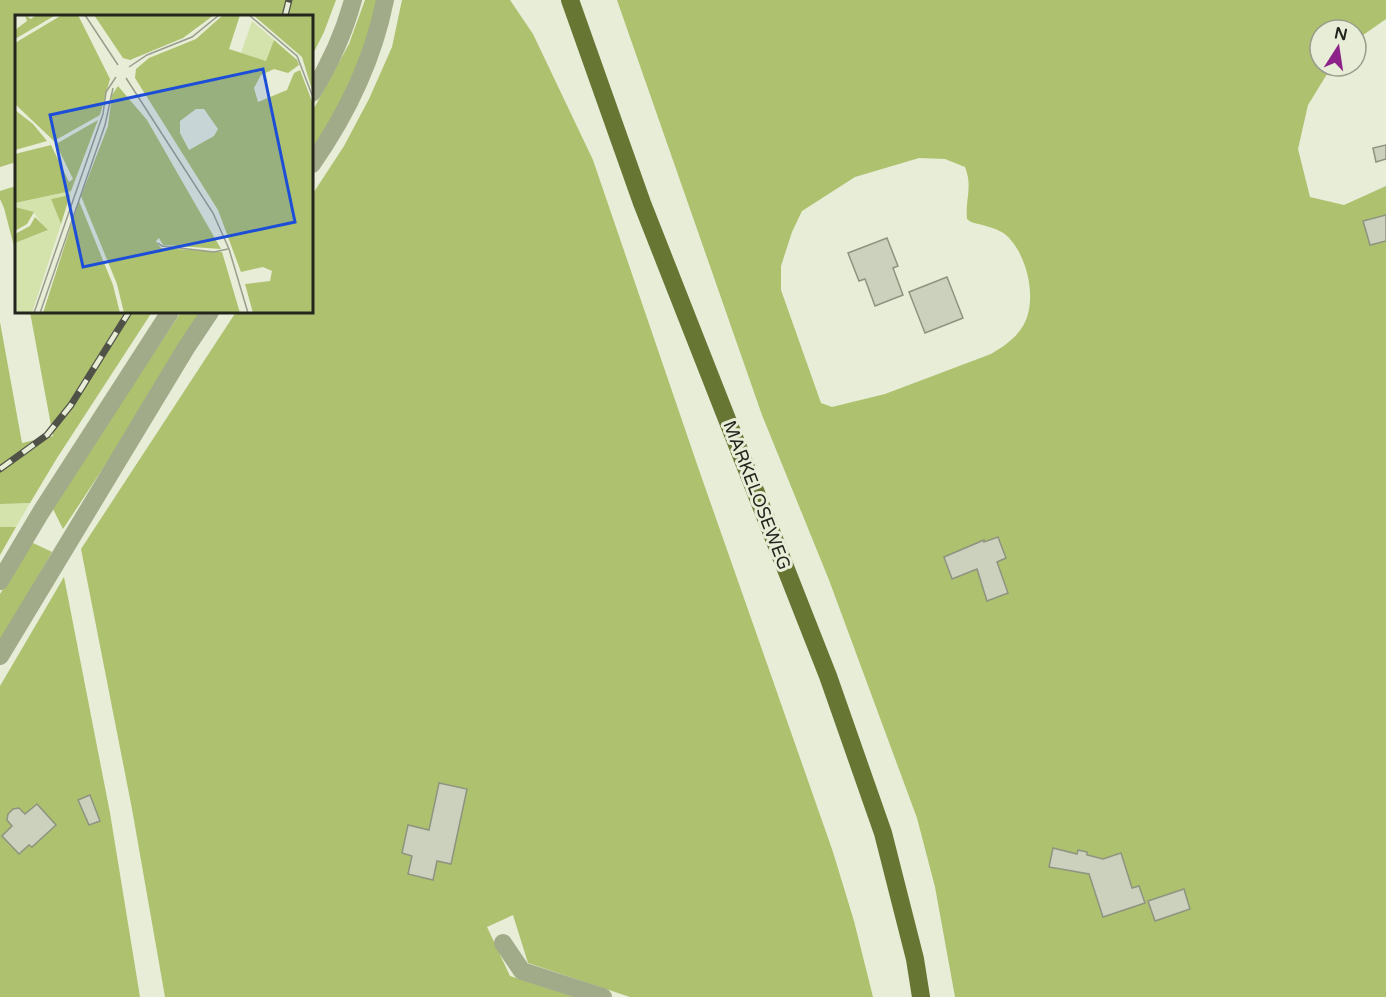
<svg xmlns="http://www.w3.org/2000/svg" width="1386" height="997" font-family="'Varela Round',sans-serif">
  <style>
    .green { fill: #d4e3ac }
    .forest { fill: #adc16f; fill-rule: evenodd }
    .building { fill: #cbd1bc; stroke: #8e9480; stroke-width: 1.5 }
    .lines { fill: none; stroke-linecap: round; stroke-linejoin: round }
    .minor { stroke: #a2ab89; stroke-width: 18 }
    .major { stroke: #677633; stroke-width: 18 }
    .rail-casing { stroke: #505247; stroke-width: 7 }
    .rail { stroke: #e7edd7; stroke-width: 4.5; stroke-dasharray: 14; stroke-linecap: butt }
    .labels { text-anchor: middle; stroke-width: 6; stroke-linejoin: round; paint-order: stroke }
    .street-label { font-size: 18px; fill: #24261e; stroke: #e7edd7 }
    .inset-road { fill: none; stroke: #999d8d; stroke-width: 1.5 }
    .view { fill: #1d4ed8; fill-opacity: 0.15; stroke: #1d4ed8; stroke-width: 3 }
    .inset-edge { fill: none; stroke: #24261e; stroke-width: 3 }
  </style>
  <rect width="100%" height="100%" fill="#e7edd7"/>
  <!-- green -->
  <polygon class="green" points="30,503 16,527 0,527 0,504"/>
  <!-- forest -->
  <g class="forest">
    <polygon points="0,0 336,0 324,32 312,56 312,16 16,16 16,162 0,167"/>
    <polygon points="365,0 378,0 369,39 348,89 312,152 312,112 349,44"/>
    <polygon points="402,0 510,0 533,34 593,160 699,470 833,852 854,921 873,997 630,997 528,963 513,915 487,927 510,976 575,997 165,997 132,809 81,549 236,312 312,312 312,195 344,146 369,99 392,47"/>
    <path d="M 617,0 L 1386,0 L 1386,19 L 1356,40 L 1356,30 L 1320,30 L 1320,66 L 1332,66 L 1308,105 L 1298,149 L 1310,197 L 1344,205 L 1386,186 L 1386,997 L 955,997 L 935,887 L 917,818 L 829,580 L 762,415 ZM 919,158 L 945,159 L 965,167 C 973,187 965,199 967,219 L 971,222 C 981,225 998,228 1006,235 C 1028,255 1038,301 1023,326 C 1016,338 1003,347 991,354 L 885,394 L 832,407 L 821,403 L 781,290 L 781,266 L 792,232 L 802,211 L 855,177 Z"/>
    <polygon points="16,186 16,254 4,208 0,199 0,191"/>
    <polygon points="30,312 152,312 57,458 30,503 0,504 0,322 22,443 53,436"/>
    <polygon points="181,312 206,312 63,529 52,507"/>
    <polygon points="0,527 16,527 0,555"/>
    <polygon points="31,542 52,552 0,642 0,594"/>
    <polygon points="64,577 110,813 140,997 0,997 0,686"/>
  </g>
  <!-- building -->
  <g class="building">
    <polygon points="1386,145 1386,159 1376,162 1373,148"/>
    <polygon points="1386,215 1386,241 1370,245 1363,221"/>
    <polygon points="887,238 898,266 893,268 903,295 875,306 865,279 859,281 848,253"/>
    <polygon points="947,277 963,318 925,333 909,292"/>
    <polygon points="998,537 1006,558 997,562 1008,593 987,601 977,569 952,579 944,557 984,540 984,542"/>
    <polygon points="439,783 467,789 451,864 437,861 433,880 408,874 412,856 402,853 408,825 429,830"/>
    <polygon points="90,795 100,821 89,825 78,800"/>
    <polygon points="37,804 56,825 32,847 29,845 19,854 2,836 12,826 7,820 8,814 13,809 19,808 25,814"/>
    <polygon points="1053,848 1077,854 1078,850 1087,852 1087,855 1103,859 1121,853 1132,888 1139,886 1145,903 1103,917 1089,874 1049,867"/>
    <polygon points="1184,889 1190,909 1155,921 1148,901"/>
  </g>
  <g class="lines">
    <!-- minor -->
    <g class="minor">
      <path d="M 312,93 C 330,64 344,33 353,0"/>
      <path d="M 312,164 C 347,114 373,60 385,0"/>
      <polyline points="0,581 41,512 170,312"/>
      <polyline points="0,656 186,348 210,312"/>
      <polyline points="503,943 522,971 603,997"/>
    </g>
    <!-- major -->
    <polyline class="major" points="570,0 642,203 828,676 883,833 915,959 921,997"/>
    <!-- rail casing -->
    <g class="rail-casing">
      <g id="rail">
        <polyline points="285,16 289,0"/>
        <polyline points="0,469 47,435 71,405 129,312"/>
      </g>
    </g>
    <!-- rail -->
    <use href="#rail" class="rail"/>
  </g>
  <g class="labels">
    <!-- street labels -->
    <g class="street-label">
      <text transform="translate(757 495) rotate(69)" y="6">MARKELOSEWEG</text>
    </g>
  </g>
  <!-- overview -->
  <g transform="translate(15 15)">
    <rect width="298" height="298" fill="#e7edd7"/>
    <path d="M 237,6 L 259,25 L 251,46 L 226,38 ZM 56,176 L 55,180 L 36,184 L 46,209 L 17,298 L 0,298 L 0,228 L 32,216 L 19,198 L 3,196 L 0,188 Z" fill="#d4e3ac"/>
    <path d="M 10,0 L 16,4 L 21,0 L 39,1 L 0,24 L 0,15 L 12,6 ZM 47,0 L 63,0 L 95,64 L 85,100 L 39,126 L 0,89 L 0,28 ZM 79,0 L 199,0 L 168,23 L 115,45 L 108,43 ZM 208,0 L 225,0 L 214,34 L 251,46 L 259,25 L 282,45 L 284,50 L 273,58 L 259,54 L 246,60 L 239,73 L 243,87 L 272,75 L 279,58 L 285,55 L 298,89 L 298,298 L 238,298 L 230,269 L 255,266 L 257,256 L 248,252 L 226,257 L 203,195 L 120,63 L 121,54 L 134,43 L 181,24 ZM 181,94 L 189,94 L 203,114 L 199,121 L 174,135 L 165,118 L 165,106 ZM 238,0 L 298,0 L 298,78 L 287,42 ZM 103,71 L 132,105 L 206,234 L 148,230 L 144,223 L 141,226 L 146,233 L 207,237 L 225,298 L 109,298 L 102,269 L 66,181 L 93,111 L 97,80 ZM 0,95 L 18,109 L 32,126 L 0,135 ZM 83,105 L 56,176 L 0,188 L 0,139 L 36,130 L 54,167 L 58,164 L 41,129 ZM 55,180 L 46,209 L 36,184 ZM 64,186 L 98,270 L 105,298 L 28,298 ZM 0,192 L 19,197 L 12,209 L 0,216 ZM 20,202 L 33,215 L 0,228 L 0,219 L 15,211 Z" fill="#adc16f" fill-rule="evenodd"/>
    <path class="inset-road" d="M 70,0 L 103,50M 234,0 L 282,41 L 299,85M 114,52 L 132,40 L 177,22 L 204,0M 111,63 L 198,198 L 214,234 L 233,298M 143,228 L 147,231 L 199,237 L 213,234M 19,298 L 88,99 L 91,77 L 101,62M 25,298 L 90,110 L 98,73"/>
    <path class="view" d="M 248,54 L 280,207 L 68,252 L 35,100 Z"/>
    <rect width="298" height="298" class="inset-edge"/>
  </g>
  <!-- north arrow -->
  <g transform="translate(1338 48) rotate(12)"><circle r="28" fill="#e7edd7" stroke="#999d8d" stroke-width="1.5"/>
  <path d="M0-4.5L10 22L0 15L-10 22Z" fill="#8d2388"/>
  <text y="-9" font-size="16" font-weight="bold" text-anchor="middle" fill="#24261e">N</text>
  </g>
</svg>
